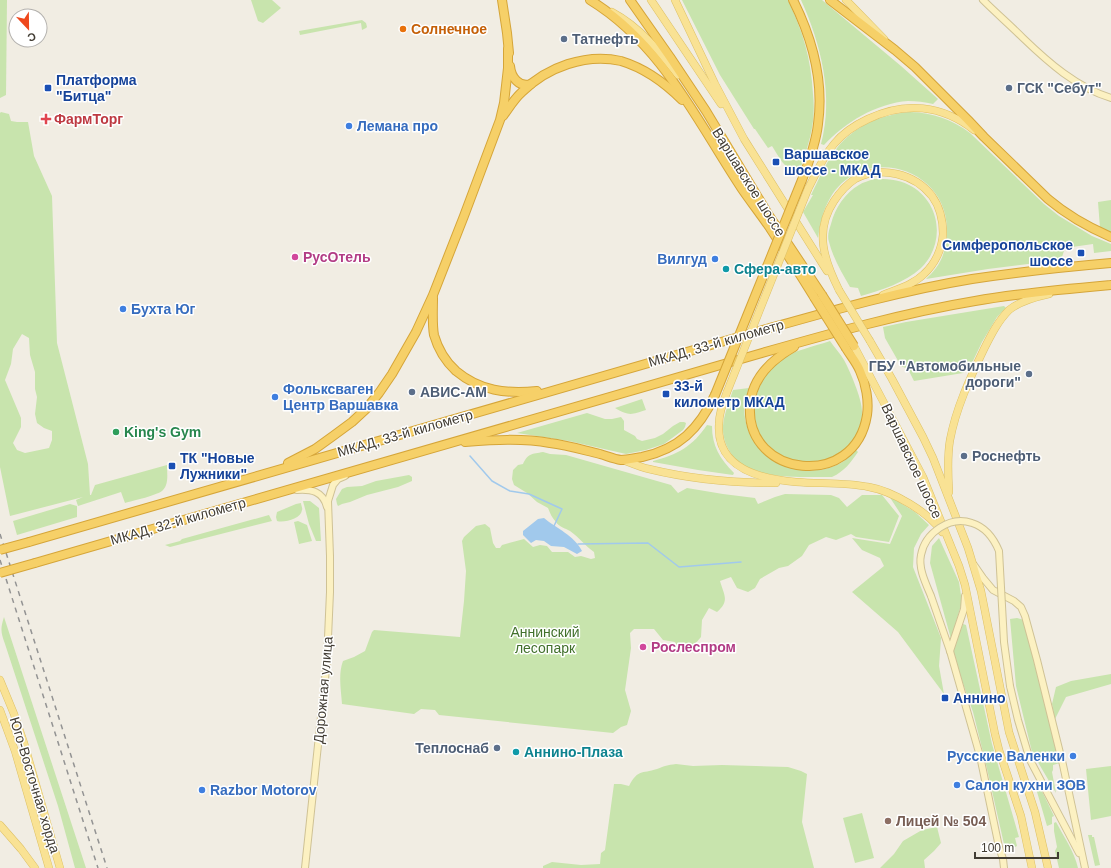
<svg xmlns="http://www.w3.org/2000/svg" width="1111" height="868" font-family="Arial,sans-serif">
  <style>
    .green { fill: #c8e4ad; fill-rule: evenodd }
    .water { fill: #a1c9ec }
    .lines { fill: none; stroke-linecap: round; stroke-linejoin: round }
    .stream { stroke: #a1c9ec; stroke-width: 1.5 }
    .secondary-casing { stroke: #cfc295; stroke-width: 8 }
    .primary-casing { stroke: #ddc065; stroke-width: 8 }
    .highway-casing { stroke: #d5a539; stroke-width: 10 }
    .secondary { stroke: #fcf1c2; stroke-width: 6 }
    .primary { stroke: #f9e294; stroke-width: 7 }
    .highway { stroke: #f6d068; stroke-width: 8 }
    .rail { stroke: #939393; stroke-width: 1.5; stroke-dasharray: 5 5; stroke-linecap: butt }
    .secondary-bridge-casing { stroke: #cfc295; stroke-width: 8; stroke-linecap: butt }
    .primary-bridge-casing { stroke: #ddc065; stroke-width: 8; stroke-linecap: butt }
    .highway-bridge-casing { stroke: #d5a539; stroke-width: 10; stroke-linecap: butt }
    .secondary-bridge { stroke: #fcf1c2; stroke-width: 6 }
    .primary-bridge { stroke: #f9e294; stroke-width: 7 }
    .highway-bridge { stroke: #f6d068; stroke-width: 8 }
    .food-dot { fill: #e8710a; stroke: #fff; stroke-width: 1.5 }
    .service-dot { fill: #5c6f8a; stroke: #fff; stroke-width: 1.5 }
    .transit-dot { fill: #1a4fb4; stroke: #fff; stroke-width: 1.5 }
    .health-dot { fill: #e0444e; stroke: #fff; stroke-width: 1.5 }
    .shop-dot { fill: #3f7fe0; stroke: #fff; stroke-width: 1.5 }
    .hotel-dot { fill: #d1479c; stroke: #fff; stroke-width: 1.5 }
    .culture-dot { fill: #0f9aa8; stroke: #fff; stroke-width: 1.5 }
    .leisure-dot { fill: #2e9e5b; stroke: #fff; stroke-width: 1.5 }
    .education-dot { fill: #8d6e63; stroke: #fff; stroke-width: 1.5 }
    .labels { text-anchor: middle; stroke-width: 3; stroke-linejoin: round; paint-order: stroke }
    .food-label { font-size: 14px; font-weight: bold; fill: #c56008; stroke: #fff; text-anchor: start }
    .service-label { font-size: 14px; font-weight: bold; fill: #4e5e75; stroke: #fff; text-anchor: start }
    .transit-label { font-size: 14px; font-weight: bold; fill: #164399; stroke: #fff; text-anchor: start }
    .health-label { font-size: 14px; font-weight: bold; fill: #be3a42; stroke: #fff; text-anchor: start }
    .shop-label { font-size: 14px; font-weight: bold; fill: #366cbe; stroke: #fff; text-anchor: start }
    .street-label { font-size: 14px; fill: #423d34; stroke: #fff }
    .hotel-label { font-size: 14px; font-weight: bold; fill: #b23c85; stroke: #fff; text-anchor: start }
    .culture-label { font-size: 14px; font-weight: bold; fill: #0d838f; stroke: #fff; text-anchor: start }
    .leisure-label { font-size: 14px; font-weight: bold; fill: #27864d; stroke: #fff; text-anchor: start }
    .park-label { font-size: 14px; fill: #41702b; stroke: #fff }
    .education-label { font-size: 14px; font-weight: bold; fill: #785e54; stroke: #fff; text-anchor: start }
  </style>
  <rect width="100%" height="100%" fill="#f1ede3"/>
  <!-- green -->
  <g class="green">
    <polygon points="0,0 7,0 6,95 0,98"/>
    <polygon points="251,0 272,0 281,8 263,23 258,21"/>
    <path d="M 682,0 L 788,0 C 803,32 811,58 813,94 C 814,103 814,112 813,121 C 811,139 804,157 799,174 C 783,167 781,160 772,146 L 768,148 L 755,129 L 754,129 L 720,75 Z"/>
    <path d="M 801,0 L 822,0 L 901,66 L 938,99 L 933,104 C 925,102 916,101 908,101 C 877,103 844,123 824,145 L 821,144 C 834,96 821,44 801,0 Z"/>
    <polygon points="362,20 366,23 367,27 366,28 362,30 361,23 300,35 299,31"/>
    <path d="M 1,112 L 9,114 L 11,121 L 17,122 L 28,122 L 34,156 L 52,196 L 57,343 L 88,464 L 90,495 L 91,495 L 95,485 L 167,465 C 167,473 169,484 163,490 C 159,495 132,501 125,503 L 121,492 L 78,506 L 76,500 L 83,497 L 10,516 L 0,467 L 0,113 ZM 22,334 L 29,338 L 30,355 L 35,372 L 35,389 L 37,397 L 35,414 L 37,423 L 44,428 L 52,431 L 52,440 L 49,448 L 25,453 L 17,450 L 13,443 L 21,427 L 21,418 L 5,380 L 11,364 L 13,349 Z"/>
    <path d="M 910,112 C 934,113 951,119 970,133 L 1044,204 L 1059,216 L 1092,236 L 1111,244 L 1111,251 L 1094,253 L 1093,244 L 1065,248 L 1062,257 L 1052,261 L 988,269 L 926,279 C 929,276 933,272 936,268 C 944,257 947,244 947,231 C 948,165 858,142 828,202 C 822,213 820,226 818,238 L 803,212 L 813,195 L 811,195 C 819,179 826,162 837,148 C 854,126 883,114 910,112 Z"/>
    <path d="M 874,179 C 886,179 898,179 909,185 C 941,201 946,244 921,268 C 905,283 881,290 861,296 L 858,288 L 850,287 C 842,273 833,258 829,242 C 827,236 829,230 831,224 C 835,208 845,193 859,185 C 863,182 869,181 874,179 Z"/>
    <polygon points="1111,200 1111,233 1100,228 1098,202"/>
    <polygon points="1004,306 1006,308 997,317 982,342 971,365 963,373 914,381 908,369 901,366 885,338 883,327 906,322"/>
    <path d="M 830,341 C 834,347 840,353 844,360 C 850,371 862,399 862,411 C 863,431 849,451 830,459 C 809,468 775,459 762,439 C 759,435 757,428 756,423 C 754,416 753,408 755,402 C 758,385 768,368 781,359 C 793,351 815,346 830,341 Z"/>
    <path d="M 749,388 C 746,397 743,407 745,418 C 750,446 769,465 798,469 C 810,471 822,471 834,466 C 843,463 849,457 856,450 L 858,452 C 850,463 845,471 832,477 C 808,477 781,478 758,472 C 737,466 722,448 723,426 C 724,414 729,402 733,390 Z"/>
    <path d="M 642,399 L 646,410 C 631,415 629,416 615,408 Z"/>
    <polygon points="587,413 605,419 612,419 621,417 624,421 624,430 635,436 637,439 642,441 655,438 663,434 673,426 680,422 684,422 686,423 685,427 683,430 664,444 646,450 626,454 569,441 517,433"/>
    <path d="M 707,425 L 712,426 C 712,446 720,459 734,473 L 733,475 L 698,470 L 653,462 L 653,461 C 677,455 693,446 707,425 Z"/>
    <path d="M 543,452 L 550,454 L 566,455 L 671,485 L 678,493 L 687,488 L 723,494 L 755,498 L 758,504 L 775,497 L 785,494 L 831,495 L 839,498 L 847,507 L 862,495 L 882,495 L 899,516 L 889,542 L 856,537 L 851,534 L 836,540 L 826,537 L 809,545 L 802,556 L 788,566 L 779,568 L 760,579 L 755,588 L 748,592 L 737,588 L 731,577 L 720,581 C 724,595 730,601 717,612 L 709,608 L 702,620 L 701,637 L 688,652 L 680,652 L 675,642 L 663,640 L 654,629 L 634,629 L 630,633 L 631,648 L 625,690 L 631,711 L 627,725 L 621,727 L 613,733 L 439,715 L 435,710 L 421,709 L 414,714 L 342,704 C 341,690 338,674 343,661 L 354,657 L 365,651 L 372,632 L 374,630 L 460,637 L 464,601 L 466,571 L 462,541 L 464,537 L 476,526 L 485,524 L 490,528 L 493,543 L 496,548 L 500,548 L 502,545 L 524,539 L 533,547 L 540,545 L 547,546 L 552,552 L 568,552 L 575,557 L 581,556 L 591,559 L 595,558 L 594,552 C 585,546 579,537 570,531 C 565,528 559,527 556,522 C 552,518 550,513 548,508 L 537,502 L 527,493 L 514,485 L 512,479 L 513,470 L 518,465 L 523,464 C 528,453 532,454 543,452 Z"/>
    <polygon points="409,475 412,477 412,481 398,487 367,495 350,502 342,504 338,506 337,504 336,499 342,489 347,487 362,486 376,481"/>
    <polygon points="889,496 915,512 929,525 921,534 914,548 913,567 941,638 939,666 944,694 898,632 852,592 884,566 880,558 862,550 852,538 890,544 902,516"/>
    <polygon points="303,501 310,501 319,508 321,541 316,541 309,524"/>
    <path d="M 301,503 C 301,505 303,509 302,510 C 301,519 284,523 277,521 L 276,517 L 277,512 L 296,504 Z"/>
    <polygon points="70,504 77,506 77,517 17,535 13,521"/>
    <polygon points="269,515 272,521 170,547 165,545 180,541 182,539"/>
    <polygon points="298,521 307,525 312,541 299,544 294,522"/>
    <polygon points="939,538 959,582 962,602 951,639 930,563 932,546"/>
    <path d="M 4,617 L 86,868 L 75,868 L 58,806 L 5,644 C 1,633 0,629 4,617 Z"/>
    <polygon points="1017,618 1024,620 1028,636 1060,763 1053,765 1053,770 1052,772 1056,793 1032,752 1016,686 1010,619"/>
    <polygon points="963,624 966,625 992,744 1019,837 1015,838 1017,846 1015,847 1004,844 985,760 973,712 952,652"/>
    <polygon points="1111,674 1111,684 1066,697 1055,719 1052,704 1056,687 1071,681"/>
    <path d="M 676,764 L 693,766 L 722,765 L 788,767 L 801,771 L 807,774 L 802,822 L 814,868 L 543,868 L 543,866 L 552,862 L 581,865 L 600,864 L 601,853 L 605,850 L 614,784 L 621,784 L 629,786 C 638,769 641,774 657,769 C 665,766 667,765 676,764 Z"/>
    <polygon points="1111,766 1111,816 1091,820 1086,769"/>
    <polygon points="1038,783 1054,816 1052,817 1052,824 1047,826 1035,785"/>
    <polygon points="862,813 874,858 855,863 843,818"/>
    <path d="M 1056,822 C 1064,837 1074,851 1078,868 L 1059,868 L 1055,851 L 1057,847 L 1054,831 L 1054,823 Z"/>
    <polygon points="937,827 941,843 934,851 924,860 925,868 880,868 894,854 903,841 922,830"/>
    <polygon points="1088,835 1092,835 1092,837 1094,837 1100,865 1095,866"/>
  </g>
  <!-- water -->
  <path class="water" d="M 544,518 C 557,529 574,535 582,551 L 577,554 L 564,547 L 551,546 L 544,541 L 536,540 L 531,543 L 523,535 L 523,531 L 538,519 Z"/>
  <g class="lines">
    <!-- stream -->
    <g class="stream">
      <polyline points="470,456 492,481 510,491 529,494 562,509 554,526 554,528"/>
      <polyline points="578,544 648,543 679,567 741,562"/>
    </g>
    <!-- secondary casing -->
    <g class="secondary-casing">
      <g id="secondary">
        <path d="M 983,0 C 996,13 1010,25 1023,38 C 1049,63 1076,87 1111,98"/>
        <path d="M 297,490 C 311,489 323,491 327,507"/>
        <polyline points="974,565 983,578 993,590 1014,601 1021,607 1025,616 1037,660 1063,765 1085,868"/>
        <polyline points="931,596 950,651 980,756 999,847 1003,859 1004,868"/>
        <polyline points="950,651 964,609 965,596"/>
        <polyline points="1010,686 1018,720 1030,760 1079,853"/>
        <polyline points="305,868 327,660 330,592 330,556 328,501 333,485 338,479 345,476"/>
      </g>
    </g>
    <!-- primary casing -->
    <g class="primary-casing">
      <g id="primary">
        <polyline points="651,0 721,104"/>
        <polyline points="675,0 715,84 744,139 827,271"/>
        <polyline points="846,0 884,39"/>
        <path d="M 612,12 C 640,27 659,51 678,75"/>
        <path d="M 808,189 C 816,174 822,158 834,144 C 843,133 855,125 868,119 C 905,101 942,105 974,130"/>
        <path d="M 839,290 C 824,260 814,231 834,201 C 840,192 846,185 855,179 C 881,165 915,174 932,196 C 940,207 943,221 943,234 C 942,249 935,264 924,274 C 913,285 897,289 883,295"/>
        <polyline points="870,341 892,379 923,437 933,458 968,548 981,591 1009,732 1035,812 1048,868"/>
        <polyline points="854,346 923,477 959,566 965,585 995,734 999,750 1021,816 1032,868"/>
        <path d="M 727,392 C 723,402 719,413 719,424 C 716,469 761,479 796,482 C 820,484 844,482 869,487 C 892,491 929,512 942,532"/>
        <path d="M 623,460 C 631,463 640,467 649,469 C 690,479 733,483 776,483"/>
        <path d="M 949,492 C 948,475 947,457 950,440 C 956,408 970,378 984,349 C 991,335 998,321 1009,310 C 1020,301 1035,297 1049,294"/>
        <polyline points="0,680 14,714 24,743 60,868"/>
        <polyline points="0,710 15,751 49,868"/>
        <polyline points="0,825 21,849 35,868"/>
      </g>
    </g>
    <!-- highway casing -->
    <g class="highway-casing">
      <g id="highway">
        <polyline points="502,0 507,33 509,53"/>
        <path d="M 590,0 C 662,44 697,121 742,189 C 751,202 761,215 770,228 C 785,251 800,274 814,297"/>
        <polyline points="630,0 670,57 706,111 768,214 822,295"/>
        <path d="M 793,0 C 812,38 824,81 818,124 C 816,143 809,162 802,180"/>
        <path d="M 830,0 L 895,50 L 915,67 L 968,120 L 984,137 L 1048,199 C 1068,216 1088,227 1111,237"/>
        <path d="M 510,66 C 511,77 519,88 531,84"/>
        <path d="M 503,116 C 509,108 514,99 522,92 C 547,67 586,53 621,61 C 644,68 665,83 682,100"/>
        <path d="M 433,298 C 433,309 432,324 434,335 C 438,349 445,361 456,371 C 480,391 506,394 537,391"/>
        <path d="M 794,347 C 771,360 751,379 750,407 C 746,477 855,491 867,415 C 869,401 866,384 860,371 C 857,363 850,355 846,348"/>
        <path d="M 465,442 C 493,440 522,438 550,443 C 567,445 583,450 600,454 C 607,456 614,459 621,460 C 627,460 635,458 642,457 C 679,449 699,429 715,395"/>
        <polyline points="288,463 315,449 333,436 352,422 366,409 379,393 392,374 416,332 433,295 464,216 500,120 504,103 508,68 508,49"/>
        <path d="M 29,542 L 756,332 C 827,312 899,291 972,279 C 1018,272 1065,267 1111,263"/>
        <path d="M 35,563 L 762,353 C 832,333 903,313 975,301 C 1020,293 1066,289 1111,285"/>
      </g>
    </g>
    <!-- secondary -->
    <use href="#secondary" class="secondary"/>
    <!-- primary -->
    <use href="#primary" class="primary"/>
    <!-- highway -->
    <use href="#highway" class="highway"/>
    <!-- rail -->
    <g class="rail">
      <polyline points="0,534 107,868"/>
      <polyline points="0,560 98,868"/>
    </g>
    <!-- secondary-bridge casing -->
    <g class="secondary-bridge-casing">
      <path id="secondary-bridge" d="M 931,596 C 926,584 918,568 921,555 C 925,533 950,515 972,523 C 985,527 994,539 999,551 L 1004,642 L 1010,686"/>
    </g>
    <!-- primary-bridge casing -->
    <g class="primary-bridge-casing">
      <g id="primary-bridge">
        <polyline points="839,290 870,341"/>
        <polyline points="727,392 808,189"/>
      </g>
    </g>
    <!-- highway-bridge casing -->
    <g class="highway-bridge-casing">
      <g id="highway-bridge">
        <polyline points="822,295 854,346"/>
        <polyline points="814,297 846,348"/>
        <polyline points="715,395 802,180"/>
        <polyline points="0,550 29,542"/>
        <polyline points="0,573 35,563"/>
      </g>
    </g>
    <!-- secondary-bridge -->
    <use href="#secondary-bridge" class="secondary-bridge"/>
    <!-- primary-bridge -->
    <use href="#primary-bridge" class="primary-bridge"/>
    <!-- highway-bridge -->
    <use href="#highway-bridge" class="highway-bridge"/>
  </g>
  <!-- markers -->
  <circle class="food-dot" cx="403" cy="29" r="4"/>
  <g class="service-dot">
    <circle cx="564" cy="39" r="4"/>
    <circle cx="1009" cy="88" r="4"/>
    <circle cx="1029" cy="374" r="4"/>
    <circle cx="412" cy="392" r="4"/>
    <circle cx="964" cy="456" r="4"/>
    <circle cx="497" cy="748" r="4"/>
  </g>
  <g class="transit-dot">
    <rect x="44" y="84" width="8" height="8" rx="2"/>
    <rect x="772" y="158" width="8" height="8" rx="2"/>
    <rect x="1077" y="249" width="8" height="8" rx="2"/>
    <rect x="662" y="390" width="8" height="8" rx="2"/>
    <rect x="168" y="462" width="8" height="8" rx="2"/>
    <rect x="941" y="694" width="8" height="8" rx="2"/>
  </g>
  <path class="health-dot" d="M44 113h4v4h4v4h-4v4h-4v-4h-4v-4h4z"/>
  <g class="shop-dot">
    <circle cx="349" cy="126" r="4"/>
    <circle cx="715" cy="259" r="4"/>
    <circle cx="123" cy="309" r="4"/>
    <circle cx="275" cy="397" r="4"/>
    <circle cx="1073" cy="756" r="4"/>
    <circle cx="957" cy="785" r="4"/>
    <circle cx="202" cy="790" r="4"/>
  </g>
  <g class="hotel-dot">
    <circle cx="295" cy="257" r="4"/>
    <circle cx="643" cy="647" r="4"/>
  </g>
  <g class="culture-dot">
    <circle cx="726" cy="269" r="4"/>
    <circle cx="516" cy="752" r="4"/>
  </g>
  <circle class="leisure-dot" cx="116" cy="432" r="4"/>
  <circle class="education-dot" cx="888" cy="821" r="4"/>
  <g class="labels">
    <!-- food labels -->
    <g class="food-label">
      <text x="411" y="34">Солнечное</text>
    </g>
    <!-- service labels -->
    <g class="service-label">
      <text x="572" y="44">Татнефть</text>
      <text x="1017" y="93">ГСК "Себут"</text>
      <text x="1021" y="371" text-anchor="end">ГБУ "Автомобильные<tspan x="1021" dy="16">дороги"</tspan></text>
      <text x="420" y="397">АВИС-АМ</text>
      <text x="972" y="461">Роснефть</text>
      <text x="489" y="753" text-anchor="end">Теплоснаб</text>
    </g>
    <!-- transit labels -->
    <g class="transit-label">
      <text x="56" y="85">Платформа<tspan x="56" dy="16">"Битца"</tspan></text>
      <text x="784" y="159">Варшавское<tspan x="784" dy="16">шоссе - МКАД</tspan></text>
      <text x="1073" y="250" text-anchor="end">Симферопольское<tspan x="1073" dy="16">шоссе</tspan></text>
      <text x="674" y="391">33-й<tspan x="674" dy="16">километр МКАД</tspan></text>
      <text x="180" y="463">ТК "Новые<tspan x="180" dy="16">Лужники"</tspan></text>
      <text x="953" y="703">Аннино</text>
    </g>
    <!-- health labels -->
    <g class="health-label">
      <text x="54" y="124">ФармТорг</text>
    </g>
    <!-- shop labels -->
    <g class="shop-label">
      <text x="357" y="131">Лемана про</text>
      <text x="707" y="264" text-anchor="end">Вилгуд</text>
      <text x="131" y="314">Бухта Юг</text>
      <text x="283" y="394">Фольксваген<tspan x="283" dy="16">Центр Варшавка</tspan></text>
      <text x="1065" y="761" text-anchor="end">Русские Валенки</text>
      <text x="965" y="790">Салон кухни ЗОВ</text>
      <text x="210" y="795">Razbor Motorov</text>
    </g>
    <!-- street labels -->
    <g class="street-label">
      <text transform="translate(749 182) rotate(58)" y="5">Варшавское шоссе</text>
      <text transform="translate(716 343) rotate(-16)" y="5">МКАД, 33-й километр</text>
      <text transform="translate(405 433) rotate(-16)" y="5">МКАД, 33-й километр</text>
      <text transform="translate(912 461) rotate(65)" y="5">Варшавское шоссе</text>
      <text transform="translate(178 521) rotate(-16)" y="5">МКАД, 32-й километр</text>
      <text transform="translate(323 690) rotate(-85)" y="5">Дорожная улица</text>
      <text transform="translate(35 785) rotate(73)" y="5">Юго-Восточная хорда</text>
    </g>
    <!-- hotel labels -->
    <g class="hotel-label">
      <text x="303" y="262">РусОтель</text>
      <text x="651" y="652">Рослеспром</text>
    </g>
    <!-- culture labels -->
    <g class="culture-label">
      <text x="734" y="274">Сфера-авто</text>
      <text x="524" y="757">Аннино-Плаза</text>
    </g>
    <!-- leisure labels -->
    <g class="leisure-label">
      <text x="124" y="437">King's Gym</text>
    </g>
    <!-- park labels -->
    <g class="park-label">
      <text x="545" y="637">Аннинский<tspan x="545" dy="16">лесопарк</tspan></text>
    </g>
    <!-- education labels -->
    <g class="education-label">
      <text x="896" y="826">Лицей № 504</text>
    </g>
  </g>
  <!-- north arrow -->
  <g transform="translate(28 28) rotate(158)"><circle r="19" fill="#ffffff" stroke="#b3b1ae"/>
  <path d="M0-3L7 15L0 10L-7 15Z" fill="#ef481c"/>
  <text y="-6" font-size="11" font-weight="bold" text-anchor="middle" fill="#423d34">С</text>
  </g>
  <!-- scale -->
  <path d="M975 852v6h83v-6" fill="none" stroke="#423d34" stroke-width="2"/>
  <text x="981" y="852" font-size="12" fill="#423d34" stroke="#ffffff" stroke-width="3" paint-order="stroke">100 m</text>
</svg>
